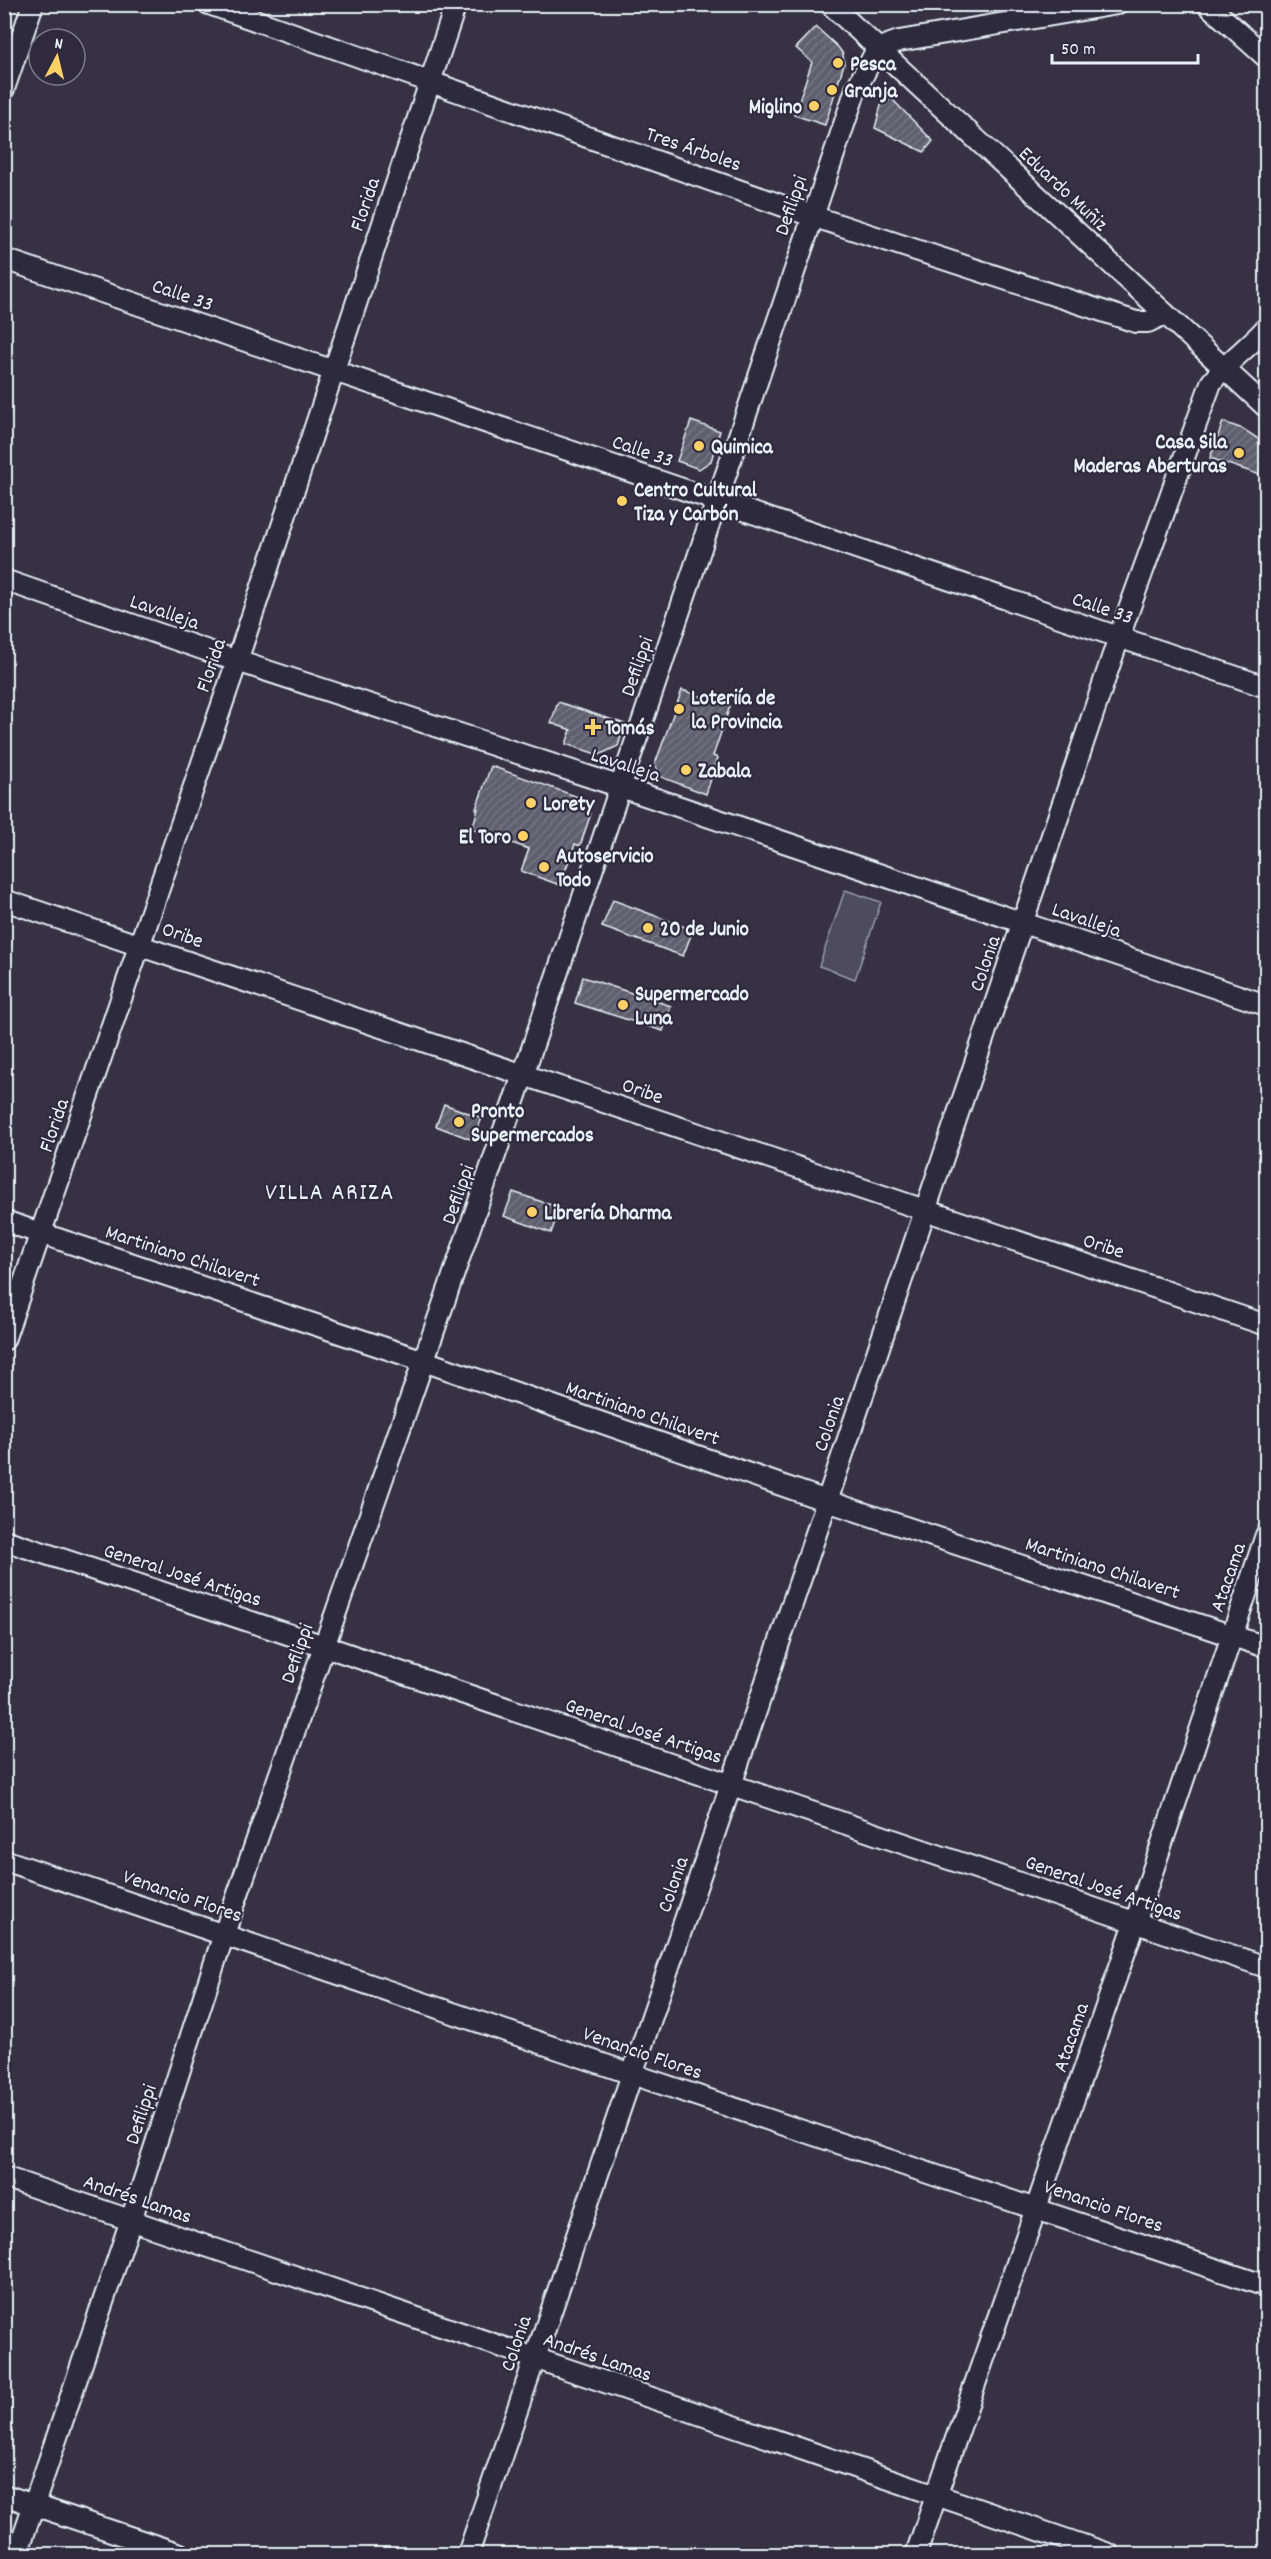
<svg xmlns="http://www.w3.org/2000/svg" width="1271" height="2559" font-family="Dekko,sans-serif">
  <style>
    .garden { fill: #4d4b5c; stroke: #9a9eaa; stroke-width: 1.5 }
    .building { fill: url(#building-hatch); stroke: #e8f1f8; stroke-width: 1.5 }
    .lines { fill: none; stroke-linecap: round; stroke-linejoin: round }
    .minor-casing { stroke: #e8f1f8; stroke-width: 24 }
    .minor { stroke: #2f2a3d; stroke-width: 20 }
    .poi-dot { fill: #ffd166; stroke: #2f2a3d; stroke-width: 2 }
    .labels { text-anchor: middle; stroke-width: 4.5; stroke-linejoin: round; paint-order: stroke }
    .poi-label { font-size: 21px; font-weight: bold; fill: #e8f1f8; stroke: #2f2a3d; text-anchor: start }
    .street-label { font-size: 21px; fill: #e8f1f8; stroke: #2f2a3d }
    .quarter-label { font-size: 24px; letter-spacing: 1.5px; fill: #e8f1f8; stroke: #2f2a3d }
  </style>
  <defs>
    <pattern id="building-hatch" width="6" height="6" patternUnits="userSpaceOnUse" patternTransform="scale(1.5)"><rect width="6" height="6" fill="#605e6e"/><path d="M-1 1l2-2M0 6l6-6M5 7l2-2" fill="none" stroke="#777683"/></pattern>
  </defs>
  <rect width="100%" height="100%" fill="#363244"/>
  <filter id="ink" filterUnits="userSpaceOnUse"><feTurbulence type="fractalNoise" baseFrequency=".0167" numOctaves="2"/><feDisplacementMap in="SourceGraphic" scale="12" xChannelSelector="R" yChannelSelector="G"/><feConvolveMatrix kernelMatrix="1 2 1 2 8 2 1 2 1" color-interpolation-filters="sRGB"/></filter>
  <g filter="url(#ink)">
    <!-- garden -->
    <polygon class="garden" points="845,890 881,902 855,979 819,966"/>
    <!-- building -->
    <g class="building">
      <polygon points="816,27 838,47 843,54 844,64 825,125 794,115 812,62 796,48"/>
      <polygon points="891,98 933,141 924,152 875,128 881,105"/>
      <polygon points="691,421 720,431 711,461 699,469 677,461"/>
      <polygon points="1223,422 1243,429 1257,438 1266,448 1266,477 1210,458"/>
      <polygon points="682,690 730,706 713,756 718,758 706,794 661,777 655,764"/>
      <polygon points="558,702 625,724 618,746 599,755 566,744 571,730 551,723"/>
      <polygon points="491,766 581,798 591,813 580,846 575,844 560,885 521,871 529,849 472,829 478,809 476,809"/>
      <polygon points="613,900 693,930 683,956 602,927"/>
      <polygon points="583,977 671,1006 663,1031 575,1003"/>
      <polygon points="444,1104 482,1118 473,1140 436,1126"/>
      <polygon points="513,1192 560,1208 551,1233 504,1216"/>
    </g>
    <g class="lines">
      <!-- minor casing -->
      <g class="minor-casing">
        <g id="minor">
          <polyline points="209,4 812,216 1136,322 1148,322 1165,314"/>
          <polyline points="830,4 1266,407"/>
          <polyline points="1207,4 1266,57"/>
          <polyline points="4,89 33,4"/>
          <polyline points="4,259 1266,687"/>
          <polyline points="4,580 237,661 621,787 1266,1005"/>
          <polyline points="4,900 1266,1325"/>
          <polyline points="4,1221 424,1361 827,1501 1266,1647"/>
          <polyline points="4,1340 237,661 456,4"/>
          <polyline points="4,1540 324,1646 1266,1967"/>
          <polyline points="4,1860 632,2074 1266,2286"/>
          <polyline points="4,2177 1109,2554"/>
          <polyline points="4,2495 180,2554"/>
          <polyline points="17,2554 131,2220 224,1934 523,1075 856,89 877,49 899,41 1117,4"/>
          <path d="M 468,2554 L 731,1785 L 1119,637 L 1211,383 C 1227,362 1249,347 1266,328"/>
          <polyline points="916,2554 1135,1923 1266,1535"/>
        </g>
      </g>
      <!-- minor -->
      <use href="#minor" class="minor"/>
    </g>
  </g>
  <!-- markers -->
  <g class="poi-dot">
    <circle cx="838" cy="63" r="6"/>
    <circle cx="832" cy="90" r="6"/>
    <circle cx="814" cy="106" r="6"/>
    <circle cx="699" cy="446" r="6"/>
    <circle cx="1239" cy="453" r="6"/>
    <circle cx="622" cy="501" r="6"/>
    <circle cx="679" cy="709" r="6"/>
    <path d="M590 718h6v6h6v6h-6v6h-6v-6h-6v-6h6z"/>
    <circle cx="686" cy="770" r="6"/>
    <circle cx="531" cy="803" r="6"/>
    <circle cx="523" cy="836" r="6"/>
    <circle cx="544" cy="867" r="6"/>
    <circle cx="648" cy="928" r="6"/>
    <circle cx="623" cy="1005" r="6"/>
    <circle cx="459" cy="1122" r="6"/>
    <circle cx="532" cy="1212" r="6"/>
  </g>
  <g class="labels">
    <!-- poi labels -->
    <g class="poi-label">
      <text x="850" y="70">Pesca</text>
      <text x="844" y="97">Granja</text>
      <text x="802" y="113" text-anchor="end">Miglino</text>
      <text x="1227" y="448" text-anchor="end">Casa Sila<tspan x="1227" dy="24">Maderas Aberturas</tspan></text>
      <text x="711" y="453">Quimica</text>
      <text x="634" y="496">Centro Cultural<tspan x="634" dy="24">Tiza y Carbón</tspan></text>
      <text x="691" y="704">Loteriía de<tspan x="691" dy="24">la Provincia</tspan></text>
      <text x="605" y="734">Tomás</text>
      <text x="698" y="777">Zabala</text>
      <text x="543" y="810">Lorety</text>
      <text x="511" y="843" text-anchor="end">El Toro</text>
      <text x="556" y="862">Autoservicio<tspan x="556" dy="24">Todo</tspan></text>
      <text x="660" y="935">20 de Junio</text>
      <text x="635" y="1000">Supermercado<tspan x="635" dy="24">Luna</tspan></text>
      <text x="471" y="1117">Pronto<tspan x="471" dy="24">Supermercados</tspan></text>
      <text x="544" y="1219">Librería Dharma</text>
    </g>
    <!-- street labels -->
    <g class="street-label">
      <text transform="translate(694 148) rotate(19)" y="7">Tres Árboles</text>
      <text transform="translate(1064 188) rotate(43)" y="7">Eduardo Muñiz</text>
      <text transform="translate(364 204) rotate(-71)" y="7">Florida</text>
      <text transform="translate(790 205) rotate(-71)" y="7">Defilippi</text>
      <text transform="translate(183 294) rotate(19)" y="7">Calle 33</text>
      <text transform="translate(643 450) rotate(19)" y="7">Calle 33</text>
      <text transform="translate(1103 607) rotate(19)" y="7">Calle 33</text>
      <text transform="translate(165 611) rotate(19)" y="7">Lavalleja</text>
      <text transform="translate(210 665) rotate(-71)" y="7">Florida</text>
      <text transform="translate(636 666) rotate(-71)" y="7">Defilippi</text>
      <text transform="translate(626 764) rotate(18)" y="7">Lavalleja</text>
      <text transform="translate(1087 919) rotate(19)" y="7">Lavalleja</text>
      <text transform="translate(183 934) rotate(19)" y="7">Oribe</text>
      <text transform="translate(984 963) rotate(-71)" y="7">Colonia</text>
      <text transform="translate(643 1090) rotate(19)" y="7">Oribe</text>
      <text transform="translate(53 1125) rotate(-71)" y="7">Florida</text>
      <text transform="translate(457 1194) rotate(-71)" y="7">Defilippi</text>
      <text transform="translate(1104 1245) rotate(18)" y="7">Oribe</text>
      <text transform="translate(183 1255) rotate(18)" y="7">Martiniano Chilavert</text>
      <text transform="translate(643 1412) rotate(19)" y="7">Martiniano Chilavert</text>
      <text transform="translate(828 1423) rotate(-71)" y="7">Colonia</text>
      <text transform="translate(1103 1567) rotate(18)" y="7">Martiniano Chilavert</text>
      <text transform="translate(183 1574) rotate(18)" y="7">General José Artigas</text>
      <text transform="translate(1227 1577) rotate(-71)" y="7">Atacama</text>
      <text transform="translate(296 1653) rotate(-71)" y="7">Defilippi</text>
      <text transform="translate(644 1730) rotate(19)" y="7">General José Artigas</text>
      <text transform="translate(672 1884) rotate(-71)" y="7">Colonia</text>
      <text transform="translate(1104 1887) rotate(19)" y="7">General José Artigas</text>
      <text transform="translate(183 1895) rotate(19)" y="7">Venancio Flores</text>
      <text transform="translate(1070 2037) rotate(-71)" y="7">Atacama</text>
      <text transform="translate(643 2052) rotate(19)" y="7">Venancio Flores</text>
      <text transform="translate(140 2114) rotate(-72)" y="7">Defilippi</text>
      <text transform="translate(138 2198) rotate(19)" y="7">Andrés Lamas</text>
      <text transform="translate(1104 2205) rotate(19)" y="7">Venancio Flores</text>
      <text transform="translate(515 2343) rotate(-71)" y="7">Colonia</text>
      <text transform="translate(598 2356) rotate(19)" y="7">Andrés Lamas</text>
    </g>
    <!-- quarter labels -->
    <g class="quarter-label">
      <text x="330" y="1199">VILLA ARIZA</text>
    </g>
  </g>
  <!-- margin -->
  <rect width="1271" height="2559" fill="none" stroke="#2f2a3d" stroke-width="24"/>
  <rect x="12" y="12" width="1247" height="2535" fill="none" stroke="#e8f1f8" stroke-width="2" filter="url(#ink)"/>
  <!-- north arrow -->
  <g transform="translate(57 57) rotate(7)"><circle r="28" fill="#2f2a3d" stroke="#797a88" stroke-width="1.5"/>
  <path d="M0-4.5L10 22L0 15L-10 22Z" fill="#ffd166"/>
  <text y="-9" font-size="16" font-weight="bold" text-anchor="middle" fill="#e8f1f8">N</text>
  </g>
  <!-- scale -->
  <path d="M1052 54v9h146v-9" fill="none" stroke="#e8f1f8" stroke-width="3"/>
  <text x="1061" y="54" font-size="18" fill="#e8f1f8" stroke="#2f2a3d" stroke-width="4.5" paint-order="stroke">50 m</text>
</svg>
